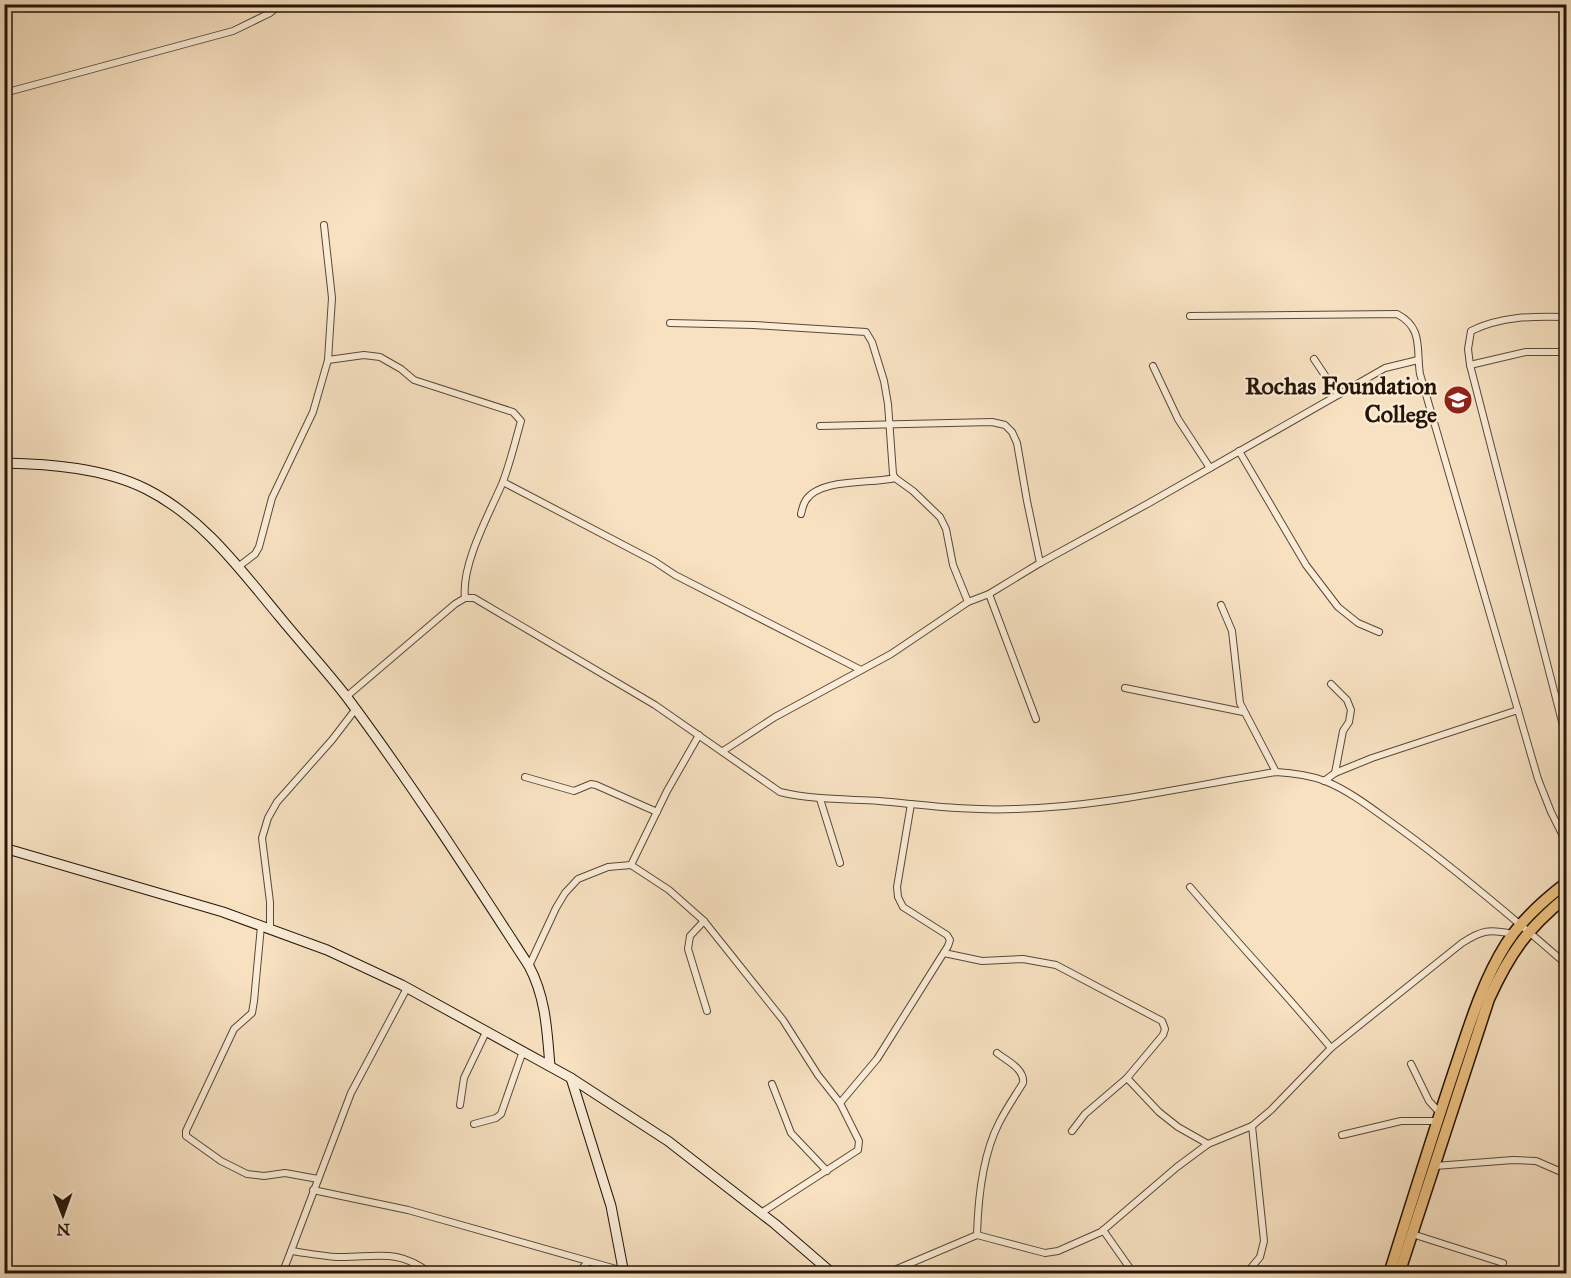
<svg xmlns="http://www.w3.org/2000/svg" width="1571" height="1278" font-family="'IM FELL Great Primer',serif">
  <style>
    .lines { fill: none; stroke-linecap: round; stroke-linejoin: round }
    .street-casing { stroke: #594836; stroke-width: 8 }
    .secondary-casing { stroke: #241507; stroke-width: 11 }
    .primary-casing { stroke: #241507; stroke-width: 13 }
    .street { stroke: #faecd7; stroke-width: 6 }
    .secondary { stroke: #faecd7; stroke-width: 9 }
    .primary { stroke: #ecc080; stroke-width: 10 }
    .labels { text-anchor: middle; stroke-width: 4.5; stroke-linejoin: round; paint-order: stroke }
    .poi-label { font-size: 24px; font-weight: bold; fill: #241507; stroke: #faecd7; text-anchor: end }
  </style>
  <rect width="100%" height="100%" fill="#f7e1c1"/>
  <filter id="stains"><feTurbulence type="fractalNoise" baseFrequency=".00333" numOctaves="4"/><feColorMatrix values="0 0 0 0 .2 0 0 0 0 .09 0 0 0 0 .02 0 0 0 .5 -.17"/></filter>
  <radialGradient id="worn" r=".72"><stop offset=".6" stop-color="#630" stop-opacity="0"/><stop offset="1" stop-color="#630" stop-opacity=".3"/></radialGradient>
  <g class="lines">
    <!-- street casing -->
    <g class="street-casing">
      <g id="street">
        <polyline points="4,93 233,31 270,13 281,4"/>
        <path d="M 1190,316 L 1397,314 C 1424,328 1416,350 1420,374 L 1538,779 L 1551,812 L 1566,842"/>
        <path d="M 1566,317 C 1534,316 1501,316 1471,331 L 1468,349 L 1470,365 L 1566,737"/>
        <polyline points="670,323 754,325 866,332 872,342 884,381 888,404 893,474 895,478 913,491 940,517 946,529 953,565 968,602"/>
        <polyline points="1314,359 1338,395"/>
        <path d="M 328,360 L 364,355 L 380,357 L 401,369 L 414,380 L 513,412 L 521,421 C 515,442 510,464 502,484 C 489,514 461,565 465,598"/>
        <polyline points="1470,365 1526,352 1566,352"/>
        <polyline points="1153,366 1178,419 1210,468"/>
        <polyline points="820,426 992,422 1005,425 1012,432 1017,443 1027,501 1040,563"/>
        <polyline points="1239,451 1306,565 1338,607 1358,623 1379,632"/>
        <polyline points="503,482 654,561 675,575 861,670"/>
        <path d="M 801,514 C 802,510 803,504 806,500 C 820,478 871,484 895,478"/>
        <polyline points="238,567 255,554 259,547 272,498 313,412 328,360 332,298 324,225"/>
        <polyline points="989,594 1036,719"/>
        <polyline points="1221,605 1232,631 1240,703 1276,772"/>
        <polyline points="1331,684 1347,700 1351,710 1349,722 1343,731 1335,773"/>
        <polyline points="1125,688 1243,712"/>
        <path d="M 346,697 L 455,604 L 465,598 L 474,598 L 655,705 L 780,792 C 813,800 846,799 879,801 C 925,805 970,811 1015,809 C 1103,807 1189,786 1276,772 C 1293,773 1309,775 1325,781 C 1352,792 1375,811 1399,828 C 1457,870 1512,917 1566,964"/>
        <polyline points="723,751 775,717 891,654 968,602 989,594 1040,563 1149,503 1385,368 1418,360"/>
        <polyline points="525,777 574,791 591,784 596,785 657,812"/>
        <polyline points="1324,781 1335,773 1372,758 1518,710"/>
        <polyline points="820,799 840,863"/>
        <polyline points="631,865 667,791 699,735"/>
        <path d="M 1190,887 C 1236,941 1285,993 1331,1048"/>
        <polyline points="704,921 690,936 688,949 707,1011"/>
        <polyline points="261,926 254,1001 252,1013 234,1029 186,1131 186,1136 221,1161 247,1174 264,1176 285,1173 318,1179"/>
        <polyline points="270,930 270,902 262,838 268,818 277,802 332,740 355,710"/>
        <polyline points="944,953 982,961 1023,959 1056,965 1162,1021 1165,1029 1163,1035 1127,1078 1085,1114 1072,1131"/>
        <polyline points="529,966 556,908 565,893 578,879 608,867 631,865 669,890 704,921 783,1020 818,1075 840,1103 859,1141 858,1150 761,1213"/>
        <path d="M 407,988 L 351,1093 L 291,1251 C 306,1253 322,1256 337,1257 C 375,1258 397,1247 431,1274"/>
        <polyline points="1411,1064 1429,1101 1440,1113"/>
        <polyline points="1127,1078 1159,1112 1178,1127 1208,1144"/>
        <polyline points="772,1084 791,1133 827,1171"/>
        <polyline points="840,1103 877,1059 948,946 950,940 947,935 903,907 898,897 897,887 911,804"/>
        <polyline points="460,1105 464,1078 486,1032"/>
        <polyline points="474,1124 496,1118 501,1114 523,1051"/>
        <polyline points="1342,1135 1401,1121 1437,1121"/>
        <polyline points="1435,1166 1513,1160 1536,1161 1566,1174"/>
        <polyline points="313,1190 408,1210 623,1271"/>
        <polyline points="1103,1230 1134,1274"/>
        <polyline points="1412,1234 1503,1263"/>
        <path d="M 977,1235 C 978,1199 982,1156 999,1123 C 1006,1109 1015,1096 1023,1083 C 1025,1069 1007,1061 997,1053"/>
        <polyline points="282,1274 291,1251"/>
        <polyline points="577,1274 588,1262"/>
        <path d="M 885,1274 L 977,1235 L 1045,1253 L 1058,1251 L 1101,1232 L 1177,1167 L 1208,1144 L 1252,1126 L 1271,1110 L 1331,1048 L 1462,943 C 1482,930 1489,929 1513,934"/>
        <polyline points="1246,1274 1260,1257 1264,1241 1252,1126"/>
      </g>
    </g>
    <!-- secondary casing -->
    <g class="secondary-casing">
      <g id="secondary">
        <path d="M 4,463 C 51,464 104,468 146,489 C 202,517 240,569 279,616 C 301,643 325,669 346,696 C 411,783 470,875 529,966 C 546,998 547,1031 550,1066"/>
        <polyline points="4,848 223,912 327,950 402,985 571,1078 668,1141 775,1224 833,1274"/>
        <polyline points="571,1078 611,1206 624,1274"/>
      </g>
    </g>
    <!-- primary casing -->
    <g class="primary-casing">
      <g id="primary">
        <path d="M 1389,1274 C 1410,1207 1431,1140 1453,1074 C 1468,1030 1481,984 1506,944 C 1521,920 1544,900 1566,883"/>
        <path d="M 1399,1274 L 1489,999 C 1510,953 1527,929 1566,897"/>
      </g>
    </g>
    <!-- street -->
    <use href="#street" class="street"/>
    <!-- secondary -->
    <use href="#secondary" class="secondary"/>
    <!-- primary -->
    <use href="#primary" class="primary"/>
  </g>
  <!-- icons -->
  <defs>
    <g id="university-disc" transform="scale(1.5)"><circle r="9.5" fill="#8f2418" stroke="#faecd7"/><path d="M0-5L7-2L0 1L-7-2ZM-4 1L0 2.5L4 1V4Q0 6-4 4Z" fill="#fff"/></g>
  </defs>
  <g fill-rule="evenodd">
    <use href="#university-disc" x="1458" y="400"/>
  </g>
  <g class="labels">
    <!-- poi labels -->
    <g class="poi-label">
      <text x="1437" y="394">Rochas Foundation<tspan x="1437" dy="28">College</tspan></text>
    </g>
  </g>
  <!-- margin -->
  <rect width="1571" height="1278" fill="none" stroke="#f7e1c1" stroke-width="24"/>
  <rect x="6" y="6" width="1559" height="1266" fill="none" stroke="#241507" stroke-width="3"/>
  <rect x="12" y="12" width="1547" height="1254" fill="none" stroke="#241507" stroke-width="1.5"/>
  <!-- north arrow -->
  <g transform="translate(63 1215) rotate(179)" stroke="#faecd7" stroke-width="4.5" paint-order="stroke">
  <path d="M0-4.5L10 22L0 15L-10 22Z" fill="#241507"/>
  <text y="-9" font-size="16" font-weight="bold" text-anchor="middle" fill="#241507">N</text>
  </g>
  <rect width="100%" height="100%" filter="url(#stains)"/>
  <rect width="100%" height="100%" fill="url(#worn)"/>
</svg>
